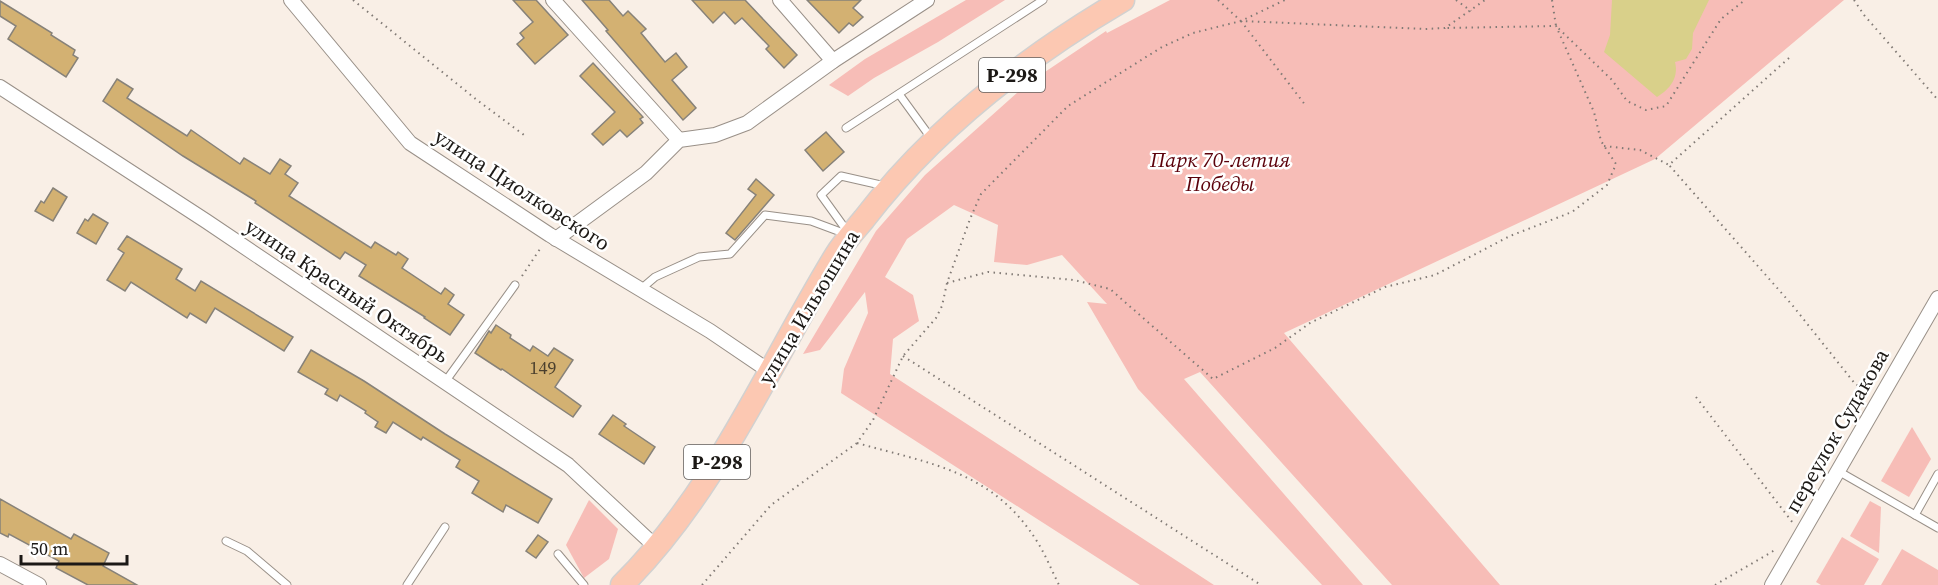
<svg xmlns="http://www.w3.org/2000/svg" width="1938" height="585" font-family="'Source Serif 4',serif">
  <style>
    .green { fill: #f7bdb7 }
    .water { fill: #d9d08a }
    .building { fill: #d3b172; stroke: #878279; stroke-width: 1.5 }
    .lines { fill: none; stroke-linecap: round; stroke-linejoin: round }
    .service-casing { stroke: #999088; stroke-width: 9 }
    .minor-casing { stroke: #999088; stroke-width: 16 }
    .trunk-casing { stroke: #d2d1d0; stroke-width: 25 }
    .path { stroke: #817a75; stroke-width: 2; stroke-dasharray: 1.5 4.5; stroke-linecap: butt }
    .service { stroke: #fff; stroke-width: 7 }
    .minor { stroke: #fff; stroke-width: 14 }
    .trunk { stroke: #fcc8b2; stroke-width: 22 }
    .labels { text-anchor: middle; stroke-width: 5; stroke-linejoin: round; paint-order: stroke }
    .number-label { font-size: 18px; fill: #4a3f2d }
    .shield { fill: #fff; stroke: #605e5c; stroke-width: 1.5 }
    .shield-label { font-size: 20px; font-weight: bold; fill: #1c1916 }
    .park-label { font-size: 21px; font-style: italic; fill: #5b000a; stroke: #fff }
    .street-label { font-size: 21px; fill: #1c1916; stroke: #fff }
  </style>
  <rect width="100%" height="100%" fill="#f9efe6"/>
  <!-- green -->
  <g class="green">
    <polygon points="966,0 1005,0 938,42 874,78 848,96 829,85 865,59"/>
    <polygon points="1170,0 1844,0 1655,159 1284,333 1500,585 1392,585 1200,372 1184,379 1363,585 1322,585 1138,389 1087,302 1107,304 1062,255 1027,265 994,262 998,225 954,205 907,239 885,277 913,295 919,321 893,339 890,374 1214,585 1140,585 841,393 844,369 868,313 865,292 820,350 803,354 876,231 925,175 1027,84 1106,31 1107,33"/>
    <polygon points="1912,427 1931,459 1909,497 1881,481"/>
    <polygon points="589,500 618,529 609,559 584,578 566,545"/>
    <polygon points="1870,501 1881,507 1879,553 1850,536"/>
    <polygon points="1842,537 1879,559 1864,585 1821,585 1816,582"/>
    <polygon points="1902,549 1938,570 1938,585 1881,585"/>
  </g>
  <!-- water -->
  <path class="water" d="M 1612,0 L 1709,0 L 1693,33 L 1692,49 L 1686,59 L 1675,62 C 1679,78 1670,89 1657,97 L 1604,52 L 1610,35 Z"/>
  <!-- building -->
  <g class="building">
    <polygon points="513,0 536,0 568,35 535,64 517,44 524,38 520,33 533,22"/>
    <polygon points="582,0 609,0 623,16 628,11 646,29 641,33 665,62 676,53 687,67 672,80 696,108 683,120 606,31 608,30"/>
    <polygon points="692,0 745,0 797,55 784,68 766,49 769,46 742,18 735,24 724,12 713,23"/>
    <polygon points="807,0 861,0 853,8 863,17 853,26 849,23 839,33"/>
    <polygon points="0,1 52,33 51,35 75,50 73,55 78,58 66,77 8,39 16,26 0,16"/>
    <polygon points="593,63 643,117 640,119 643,123 627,137 620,130 603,145 592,134 615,112 580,76"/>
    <polygon points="117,79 133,89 127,98 187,136 191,130 240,164 244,158 270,174 280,159 291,166 285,174 298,183 289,196 371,248 375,242 396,255 398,252 408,259 402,268 441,294 445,288 454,295 448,304 464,315 450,335 424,318 425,317 359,276 366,265 345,252 340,259 255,203 256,201 183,156 103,101"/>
    <polygon points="826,132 844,152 823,171 805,150"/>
    <polygon points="756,179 774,195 735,240 726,233 756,195 748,189"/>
    <polygon points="53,188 67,197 53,221 35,211 41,201 44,203"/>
    <polygon points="93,214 108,223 96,244 77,233 85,219 88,221"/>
    <polygon points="127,236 182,269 176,279 195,291 201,281 293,337 284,351 215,308 206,323 190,313 187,318 131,282 125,291 107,280 124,253 118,249"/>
    <polygon points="496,325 511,335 510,338 530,351 533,346 548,356 554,348 573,360 555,387 581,406 573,417 502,369 501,370 475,353 489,331 491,333"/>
    <polygon points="311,350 364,381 445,434 552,499 538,523 506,505 503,512 472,493 479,481 456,467 460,460 447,452 423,437 421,440 393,422 386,433 375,427 378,422 365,413 366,411 340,395 337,401 325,394 328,389 298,372"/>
    <polygon points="613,415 626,424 624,426 655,447 644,464 599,434"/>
    <polygon points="0,499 71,539 74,534 109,553 103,566 137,585 88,585 56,568 59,561 9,534 8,537 0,533"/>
    <polygon points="538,535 548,542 536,558 526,551"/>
  </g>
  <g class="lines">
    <!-- service casing -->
    <g class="service-casing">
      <g id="service">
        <polyline points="899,94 931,138"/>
        <polyline points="846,128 1043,0"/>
        <polyline points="847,231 821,195 841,176 885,186"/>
        <polyline points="641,289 655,277 699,257 730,254 765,215 811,221 846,234"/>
        <polyline points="445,382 515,285"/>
        <polyline points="1838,471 1938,528"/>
        <polyline points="1915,515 1938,474"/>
        <polyline points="226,541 247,551 287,585"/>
        <polyline points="558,554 584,585"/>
        <polyline points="407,585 445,527"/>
      </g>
    </g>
    <!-- minor casing -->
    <g class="minor-casing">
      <g id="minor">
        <polyline points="291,0 410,143 550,235 710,331 769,371"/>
        <polyline points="553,0 679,140"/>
        <polyline points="780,0 833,61"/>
        <polyline points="0,87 206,221 568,465 657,548"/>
        <polyline points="556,239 646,173 679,140 715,135 747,123 833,61 927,0"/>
        <polyline points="0,564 39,585"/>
        <polyline points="1772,585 1938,298"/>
      </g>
    </g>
    <!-- trunk casing -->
    <g class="trunk-casing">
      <path id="trunk" d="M 622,585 C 716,492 768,366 836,255 C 844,242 855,230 864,219 C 933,129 1026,57 1123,0"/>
    </g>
    <!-- path -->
    <g class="path">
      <polyline points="353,0 477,100 524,135"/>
      <polyline points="1218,0 1241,21 1425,29 1445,28 1485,0"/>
      <polyline points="1456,0 1471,11"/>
      <polyline points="1552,0 1556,26 1612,80 1627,101 1646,110 1666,106 1721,19 1745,0"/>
      <polyline points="1854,0 1864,15 1938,100"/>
      <polyline points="1241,21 1306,106"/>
      <polyline points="1789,58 1669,165 1793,306 1856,385 1871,387"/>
      <polyline points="1604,146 1640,150 1669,165"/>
      <polyline points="522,276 542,246"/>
      <polyline points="947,283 988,272 1074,280 1110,289 1213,379 1275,348 1310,323 1385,287 1435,275 1510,236 1572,212 1607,185 1616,164 1601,141 1594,112 1556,26 1445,28"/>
      <polyline points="903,356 1261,585"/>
      <polyline points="1696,397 1793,523"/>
      <path d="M 857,443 C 931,464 994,471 1038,543 C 1046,556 1052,571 1059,585"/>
      <polyline points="702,585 771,505 857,443 873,420 903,356 936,318 942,306 947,283 970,219 981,194 1068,106 1162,47 1193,33 1241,21 1285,0"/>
      <polyline points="1715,585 1775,550"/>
    </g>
    <!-- service -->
    <use href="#service" class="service"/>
    <!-- minor -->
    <use href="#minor" class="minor"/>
    <!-- trunk -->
    <use href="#trunk" class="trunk"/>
  </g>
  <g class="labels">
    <!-- number labels -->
    <g class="number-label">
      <text x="543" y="374">149</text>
    </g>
    <!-- shield labels -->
    <g class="shield">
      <rect x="979" y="58" width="66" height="34" rx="4.5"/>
      <rect x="684" y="445" width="66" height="34" rx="4.5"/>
    </g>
    <g class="shield-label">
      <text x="1012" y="82">Р-298</text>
      <text x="717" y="469">Р-298</text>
    </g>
    <!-- park labels -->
    <g class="park-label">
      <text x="1220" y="167">Парк 70-летия<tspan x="1220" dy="24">Победы</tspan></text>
    </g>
    <!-- street labels -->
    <g class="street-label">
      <text transform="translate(522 190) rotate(33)" y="7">улица Циолковского</text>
      <text transform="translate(347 291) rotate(34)" y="7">улица Красный Октябрь</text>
      <text transform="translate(809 307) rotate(-59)" y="7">улица Ильюшина</text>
      <text transform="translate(1837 431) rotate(-60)" y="7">переулок Судакова</text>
    </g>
  </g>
  <!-- scale -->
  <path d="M21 555v9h106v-9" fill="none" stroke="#1c1916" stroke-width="3"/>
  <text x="30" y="555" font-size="18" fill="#1c1916" stroke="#ffffff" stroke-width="4.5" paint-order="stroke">50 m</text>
</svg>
